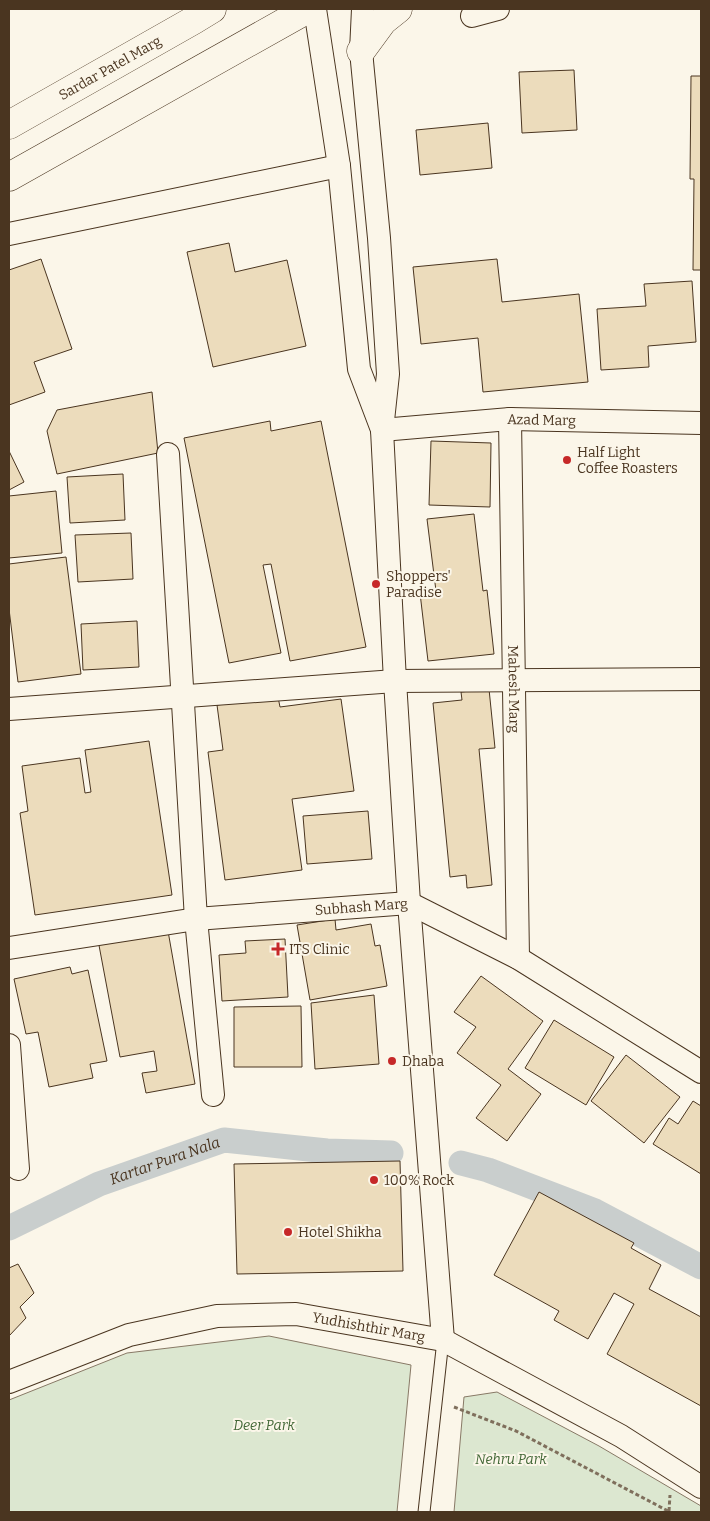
<svg xmlns="http://www.w3.org/2000/svg" width="710" height="1521" font-family="Bitter,serif">
  <style>
    .green { fill: #dce7d0; stroke: #887966 }
    .lines { fill: none; stroke-linecap: round; stroke-linejoin: round }
    .canal { stroke: #c9cecd; stroke-width: 25 }
    .building { fill: #ecdcbc; stroke: #4a3520 }
    .lane-casing { stroke: #4a3520; stroke-width: 13 }
    .street-casing { stroke: #4a3520; stroke-width: 24 }
    .secondary-casing { stroke: #4a3520; stroke-width: 29 }
    .path { stroke: #7f6f5c; stroke-width: 3; stroke-dasharray: 4 2.5; stroke-linecap: butt }
    .lane { stroke: #fbf6e9; stroke-width: 11 }
    .street { stroke: #fbf6e9; stroke-width: 22 }
    .secondary { stroke: #fbf6e9; stroke-width: 28 }
    .poi-dot { fill: #c62828; stroke: #fbf6e9; stroke-width: 2 }
    .labels { text-anchor: middle; stroke-width: 4; stroke-linejoin: round; paint-order: stroke }
    .street-label { font-size: 14px; fill: #4a3520; stroke: #fbf6e9 }
    .poi-label { font-size: 14px; fill: #4a3520; stroke: #fbf6e9; text-anchor: start }
    .park-label { font-size: 14px; font-style: italic; fill: #436837; stroke: #fbf6e9 }
    .water-label { font-size: 15px; font-style: italic; fill: #4a3520; stroke: #fbf6e9 }
  </style>
  <rect width="100%" height="100%" fill="#fbf6e9"/>
  <!-- green -->
  <g class="green">
    <polygon points="269,1336 411,1365 397,1512 9,1512 9,1400 127,1353"/>
    <polygon points="497,1392 599,1446 701,1506 701,1512 454,1512 464,1397"/>
  </g>
  <g class="lines">
    <!-- canal -->
    <g class="canal">
      <polyline points="461,1163 488,1170 595,1211 701,1267"/>
      <path id="s1" d="M 9,1228 L 99,1184 L 224,1140 L 327,1151 L 391,1153"/>
    </g>
  </g>
  <!-- building -->
  <g class="building">
    <polygon points="574,70 577,130 522,133 519,72"/>
    <polygon points="691,76 701,76 701,270 693,270 694,179 690,179"/>
    <polygon points="488,123 492,168 420,175 416,130"/>
    <polygon points="229,243 235,272 287,260 306,346 213,367 187,252"/>
    <polygon points="41,259 72,349 34,362 45,392 9,405 9,270"/>
    <polygon points="497,259 502,302 579,294 588,382 483,392 478,338 421,344 413,267"/>
    <polygon points="692,281 696,342 648,346 649,367 601,370 597,309 646,306 644,284"/>
    <polygon points="152,392 158,453 57,474 47,431 57,410"/>
    <polygon points="270,421 271,431 321,421 366,647 290,661 271,564 263,565 281,653 229,663 184,438"/>
    <polygon points="431,441 491,443 490,507 429,505"/>
    <polygon points="9,451 24,482 9,490"/>
    <polygon points="123,474 125,520 70,523 67,477"/>
    <polygon points="56,491 62,553 9,558 9,496"/>
    <polygon points="474,514 483,591 487,590 494,654 428,661 420,593 436,591 427,519"/>
    <polygon points="131,533 133,579 78,582 75,535"/>
    <polygon points="66,557 81,674 18,682 9,609 9,564"/>
    <polygon points="137,621 139,667 83,670 81,624"/>
    <polygon points="489,689 495,748 479,749 492,885 467,888 466,875 450,877 433,703 462,700 461,692"/>
    <polygon points="278,697 280,707 341,699 354,791 292,799 302,870 225,880 208,752 223,750 217,705"/>
    <polygon points="149,741 172,895 35,915 20,813 28,811 22,766 80,758 85,793 91,792 85,750"/>
    <polygon points="368,811 372,859 307,864 303,816"/>
    <polygon points="335,919 336,930 371,924 375,946 380,945 387,986 310,1000 297,925"/>
    <polygon points="168,931 195,1084 146,1093 142,1073 157,1071 154,1051 120,1057 98,940"/>
    <polygon points="285,939 288,997 222,1001 219,955 246,953 245,941"/>
    <polygon points="70,967 72,974 88,970 107,1061 90,1064 93,1078 49,1087 38,1032 26,1034 14,979"/>
    <polygon points="481,976 543,1021 508,1069 541,1094 507,1141 476,1118 501,1085 457,1053 476,1027 454,1012"/>
    <polygon points="374,995 379,1064 315,1069 311,1003"/>
    <polygon points="301,1006 302,1067 234,1067 234,1007"/>
    <polygon points="554,1020 614,1057 586,1105 525,1068"/>
    <polygon points="626,1055 680,1097 644,1143 591,1101"/>
    <polygon points="693,1101 701,1106 701,1174 653,1144 669,1118 678,1124"/>
    <polygon points="400,1161 403,1271 237,1274 234,1164"/>
    <polygon points="539,1192 634,1243 631,1248 661,1265 649,1289 701,1317 701,1406 607,1354 634,1304 614,1293 588,1339 554,1320 559,1311 494,1275"/>
    <polygon points="18,1264 34,1293 20,1307 26,1318 9,1336 9,1268"/>
  </g>
  <g class="lines">
    <!-- lane casing -->
    <g class="lane-casing">
      <polyline id="lane" points="424,1512 443,1340"/>
    </g>
    <!-- street casing -->
    <g class="street-casing">
      <g id="street">
        <polyline points="315,9 339,166 359,369 381,427"/>
        <polyline points="363,9 361,51 379,238 388,374 382,430 395,681 409,903 443,1340"/>
        <polyline points="472,16 498,9"/>
        <polyline points="9,234 339,166"/>
        <path id="s2" d="M 510,419 L 518,958"/>
        <path id="s3" d="M 382,430 L 510,419 L 701,423"/>
        <polyline points="168,454 196,919 213,1095"/>
        <polyline points="9,709 395,681 701,679"/>
        <path id="s4" d="M 9,948 L 196,919 L 409,903 L 518,958 L 701,1072"/>
        <polyline points="9,1045 18,1169"/>
        <path id="s5" d="M 9,1382 L 129,1335 L 217,1316 L 296,1314 L 443,1340 L 621,1436 L 701,1487"/>
      </g>
    </g>
    <!-- secondary casing -->
    <g class="secondary-casing">
      <g id="secondary">
        <polyline points="361,51 383,21 398,9"/>
        <path id="s6" d="M 9,125 L 194,20 L 212,9"/>
        <polyline points="9,177 308,9"/>
      </g>
    </g>
    <!-- path -->
    <g class="path">
      <polyline points="454,1407 516,1431 670,1512"/>
      <polyline points="669,1511 670,1495"/>
    </g>
    <!-- lane -->
    <use href="#lane" class="lane"/>
    <!-- street -->
    <use href="#street" class="street"/>
    <!-- secondary -->
    <use href="#secondary" class="secondary"/>
  </g>
  <!-- markers -->
  <g class="poi-dot">
    <circle cx="567" cy="460" r="5"/>
    <circle cx="376" cy="584" r="5"/>
    <path d="M275.5 941.5h5v5h5v5h-5v5h-5v-5h-5v-5h5z"/>
    <circle cx="392" cy="1061" r="5"/>
    <circle cx="374" cy="1180" r="5"/>
    <circle cx="288" cy="1232" r="5"/>
  </g>
  <g class="labels">
    <!-- street labels -->
    <g class="street-label">
      <text dy="5" stroke="none"><textPath href="#s6" startOffset="116">Sardar Patel Marg</textPath></text>
      <text dy="5" stroke="none"><textPath href="#s3" startOffset="160">Azad Marg</textPath></text>
      <text dy="5" stroke="none"><textPath href="#s2" startOffset="270">Mahesh Marg</textPath></text>
      <text dy="5" stroke="none"><textPath href="#s4" startOffset="355">Subhash Marg</textPath></text>
      <text dy="5" stroke="none"><textPath href="#s5" startOffset="372">Yudhishthir Marg</textPath></text>
    </g>
    <!-- poi labels -->
    <g class="poi-label">
      <text x="577" y="457">Half Light<tspan x="577" dy="16">Coffee Roasters</tspan></text>
      <text x="386" y="581">Shoppers'<tspan x="386" dy="16">Paradise</tspan></text>
      <text x="289" y="954">ITS Clinic</text>
      <text x="402" y="1066">Dhaba</text>
      <text x="384" y="1185">100% Rock</text>
      <text x="298" y="1237">Hotel Shikha</text>
    </g>
    <!-- park labels -->
    <g class="park-label">
      <text x="264" y="1430">Deer Park</text>
      <text x="511" y="1464">Nehru Park</text>
    </g>
    <!-- water labels -->
    <g class="water-label">
      <text dy="5" stroke="none"><textPath href="#s1" startOffset="170">Kartar Pura Nala</textPath></text>
    </g>
  </g>
  <!-- border -->
  <rect width="710" height="1521" fill="none" stroke="#4a3520" stroke-width="20"/>
</svg>
